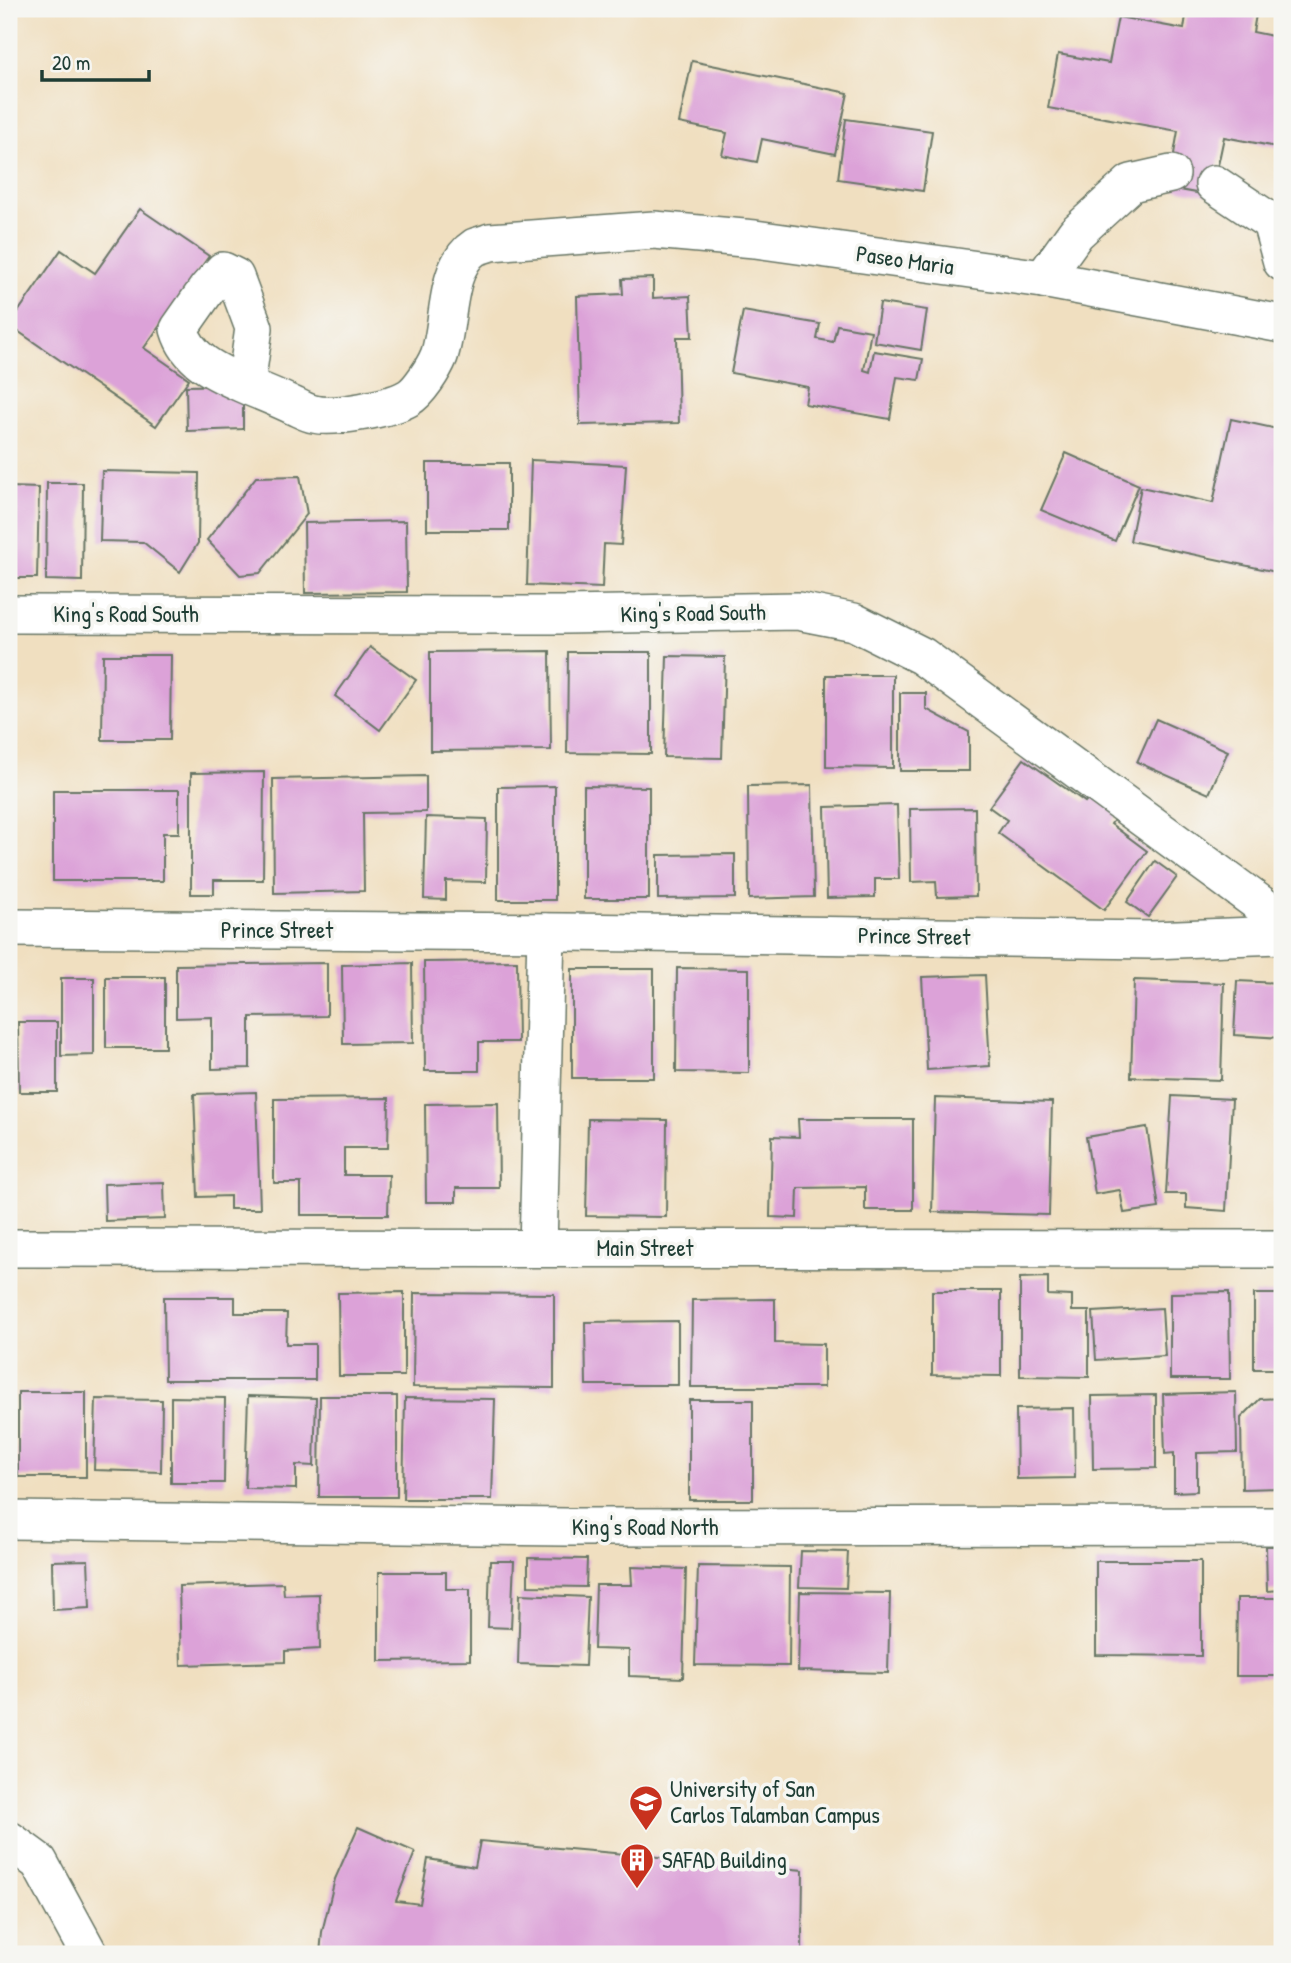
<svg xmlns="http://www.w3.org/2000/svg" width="1291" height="1963" font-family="'Patrick Hand',sans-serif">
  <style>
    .building { fill: #dca2d8 }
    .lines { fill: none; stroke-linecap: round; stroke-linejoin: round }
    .minor-casing { stroke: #687665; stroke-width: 40 }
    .minor { stroke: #fff; stroke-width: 37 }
    .labels { text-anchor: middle; stroke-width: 7; stroke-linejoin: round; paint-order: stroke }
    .street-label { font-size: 23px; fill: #1f3d34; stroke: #f6f6f2 }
    .poi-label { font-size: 23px; fill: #1f3d34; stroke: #f6f6f2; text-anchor: start }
  </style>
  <rect width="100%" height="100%" fill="#f6f6f2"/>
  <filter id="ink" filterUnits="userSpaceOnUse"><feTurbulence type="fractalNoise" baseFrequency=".0143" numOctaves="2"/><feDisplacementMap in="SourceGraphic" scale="14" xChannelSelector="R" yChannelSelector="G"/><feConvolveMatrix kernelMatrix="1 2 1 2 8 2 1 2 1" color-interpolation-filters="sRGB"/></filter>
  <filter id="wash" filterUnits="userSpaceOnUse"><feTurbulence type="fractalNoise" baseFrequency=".00686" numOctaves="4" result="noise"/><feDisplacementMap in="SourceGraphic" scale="28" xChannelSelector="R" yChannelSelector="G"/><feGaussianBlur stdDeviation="1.57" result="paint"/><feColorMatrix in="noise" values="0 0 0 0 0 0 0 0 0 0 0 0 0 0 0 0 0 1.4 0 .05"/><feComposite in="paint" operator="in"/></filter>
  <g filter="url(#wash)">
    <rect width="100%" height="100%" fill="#f0dfc0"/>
    <g id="blocks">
      <!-- building -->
      <g class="building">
        <polygon points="1187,9 1257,9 1253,32 1282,38 1282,148 1224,137 1214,184 1213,196 1168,188 1178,131 1048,108 1058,54 1109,63 1118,17 1184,29"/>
        <polygon points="692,61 848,93 835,154 762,139 757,162 722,155 727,133 679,123"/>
        <polygon points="846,119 932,131 923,191 838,179"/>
        <polygon points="140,209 209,256 144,348 189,379 156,426 9,325 61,250 95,273"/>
        <polygon points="653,278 653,298 690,296 692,337 677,337 679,423 580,425 577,296 623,294 622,279"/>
        <polygon points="880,303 927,310 921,350 874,342"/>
        <polygon points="743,311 820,324 817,339 833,342 837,325 871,331 864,370 870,372 874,351 923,359 919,380 897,377 890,419 805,404 808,387 731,373"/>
        <polygon points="243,385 243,429 187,431 186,386"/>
        <polygon points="1231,419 1282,430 1282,566 1281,573 1130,541 1141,487 1213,503"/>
        <polygon points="1066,453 1139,485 1115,541 1041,510"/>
        <polygon points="531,460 626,465 621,545 604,544 602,588 527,585"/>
        <rect x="427" y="463" width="82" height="67"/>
        <polygon points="102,471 199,473 198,543 180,572 143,542 100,541"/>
        <polygon points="300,476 307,514 260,573 240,575 207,540 256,477"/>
        <polygon points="47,483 83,483 82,581 46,580"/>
        <polygon points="9,487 39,488 37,578 9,578"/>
        <polygon points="406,521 407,592 305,593 304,523"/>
        <polygon points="370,647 416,680 380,730 335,696"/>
        <polygon points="550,651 551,750 430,751 430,652"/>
        <polygon points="568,652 651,652 651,754 567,753"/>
        <polygon points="103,655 171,655 170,740 102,740"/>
        <polygon points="667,656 725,657 722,758 664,757"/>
        <polygon points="826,675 893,675 893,768 826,767"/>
        <polygon points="900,693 926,693 926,709 969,732 969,771 900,771"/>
        <polygon points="1156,719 1228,751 1209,794 1137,762"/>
        <polygon points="1024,759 1085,802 1097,786 1124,806 1111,824 1147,851 1104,910 998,833 1007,820 989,807"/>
        <polygon points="264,772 263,880 214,880 214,894 191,894 191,773"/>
        <polygon points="426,776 426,812 363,813 364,891 274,893 273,779"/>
        <polygon points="812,785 814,897 749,899 748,786"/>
        <polygon points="555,786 555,900 498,900 498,787"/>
        <polygon points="584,786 649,787 649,899 584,899"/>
        <polygon points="53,790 179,790 179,833 163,833 163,881 53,881"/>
        <polygon points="897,805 899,879 875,879 875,897 827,898 825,807"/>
        <polygon points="975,808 976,896 937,897 936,881 911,882 910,809"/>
        <polygon points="426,817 487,819 486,882 446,881 446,900 424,899"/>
        <polygon points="735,854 735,898 658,899 658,855"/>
        <polygon points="1155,861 1177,877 1148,917 1127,902"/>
        <polygon points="517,961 518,1042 479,1042 479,1071 425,1071 424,962"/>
        <polygon points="327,963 327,1016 250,1017 250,1068 212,1069 212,1017 176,1018 176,965"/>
        <polygon points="412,963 413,1043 343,1044 342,965"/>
        <polygon points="677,968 749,969 749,1073 676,1072"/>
        <rect x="572" y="969" width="82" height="109"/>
        <polygon points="985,975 990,1066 927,1070 922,977"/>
        <rect x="106" y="977" width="59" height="71"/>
        <polygon points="61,978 94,978 94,1055 61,1056"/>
        <polygon points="1134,980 1224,983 1221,1080 1131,1077"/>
        <polygon points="1237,981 1282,983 1282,1038 1234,1035"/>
        <polygon points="18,1022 57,1022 57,1092 19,1092"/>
        <polygon points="256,1092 260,1209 230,1209 230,1196 198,1197 194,1094"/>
        <polygon points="1172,1096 1232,1099 1226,1211 1186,1208 1186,1194 1166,1194"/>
        <polygon points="389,1098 388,1148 344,1148 344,1175 389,1175 388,1215 301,1215 301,1183 274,1183 274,1099"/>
        <polygon points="935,1098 1052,1102 1049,1215 932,1212"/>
        <polygon points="498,1103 499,1188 456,1188 456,1202 426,1202 425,1104"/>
        <polygon points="588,1119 667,1120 666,1217 586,1216"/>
        <polygon points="798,1119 913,1119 913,1210 865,1210 865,1187 798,1188 797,1218 770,1217 772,1136 799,1137"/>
        <polygon points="1147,1127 1159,1208 1124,1213 1120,1190 1095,1194 1086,1137"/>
        <polygon points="164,1182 165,1219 105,1221 104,1184"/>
        <polygon points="1048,1277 1048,1295 1072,1296 1072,1311 1089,1311 1089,1377 1020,1376 1020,1278"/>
        <polygon points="932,1291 1001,1291 1001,1376 932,1375"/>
        <polygon points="404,1292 404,1376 339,1376 338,1293"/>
        <polygon points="1229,1292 1230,1379 1170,1379 1170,1293"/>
        <polygon points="414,1293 554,1294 554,1388 413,1387"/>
        <rect x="1254" y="1294" width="28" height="75"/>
        <polygon points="164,1297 235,1297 235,1313 287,1313 286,1344 315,1344 315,1380 165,1380"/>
        <polygon points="775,1299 775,1343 824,1344 824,1387 691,1387 692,1300"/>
        <polygon points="1162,1308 1165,1356 1096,1360 1093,1312"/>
        <polygon points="678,1321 678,1385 586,1385 585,1322"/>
        <rect x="18" y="1392" width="68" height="85"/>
        <polygon points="1236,1392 1237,1452 1197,1453 1197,1491 1174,1492 1174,1453 1165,1454 1163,1394"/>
        <polygon points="1156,1395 1156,1468 1093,1469 1092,1396"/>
        <polygon points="248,1396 316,1398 314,1466 296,1465 296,1489 245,1488"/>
        <polygon points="320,1396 397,1396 397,1497 319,1497"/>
        <polygon points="171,1397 225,1398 224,1483 171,1483"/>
        <polygon points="405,1398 495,1399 492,1499 403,1499"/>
        <polygon points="1282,1398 1282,1488 1242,1489 1241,1418 1260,1399"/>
        <polygon points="96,1399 162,1400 161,1472 94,1470"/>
        <rect x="689" y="1400" width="64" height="100"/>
        <polygon points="1074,1408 1075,1478 1017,1479 1016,1409"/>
        <polygon points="1266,1546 1282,1546 1282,1590 1267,1591"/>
        <polygon points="801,1551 848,1552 846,1588 799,1587"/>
        <polygon points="528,1558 587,1559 586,1587 528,1586"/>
        <polygon points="88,1560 90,1608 53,1610 52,1561"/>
        <polygon points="490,1561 514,1561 511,1628 488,1627"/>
        <polygon points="1096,1561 1201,1561 1201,1656 1096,1655"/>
        <polygon points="698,1566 790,1567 789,1666 695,1665"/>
        <polygon points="631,1567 686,1569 683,1678 629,1676 629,1650 594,1649 596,1585 632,1585"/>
        <polygon points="379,1572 446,1572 446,1589 470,1589 470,1660 379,1661"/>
        <polygon points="283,1583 284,1595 319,1594 320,1649 285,1651 285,1662 181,1665 179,1586"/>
        <polygon points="800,1592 890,1593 888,1673 798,1671"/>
        <polygon points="520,1594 588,1597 585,1666 518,1664"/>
        <polygon points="1237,1598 1282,1598 1282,1676 1236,1676"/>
        <polygon points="358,1827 415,1852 396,1901 420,1904 428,1859 475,1867 480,1841 803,1870 802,1954 320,1954 322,1932 335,1879"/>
      </g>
    </g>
  </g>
  <g filter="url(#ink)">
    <use href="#blocks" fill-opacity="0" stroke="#687665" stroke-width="2"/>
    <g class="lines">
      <!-- minor casing -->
      <g class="minor-casing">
        <g id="minor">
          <polyline points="1214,184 1271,222 1282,262"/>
          <polyline points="1043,279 1076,233 1131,183 1171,174"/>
          <path d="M 246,385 L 254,328 L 235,277 L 223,271 L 207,289 L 179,329 C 189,363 221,374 250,387 C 265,393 280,399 294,406 C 301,409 307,413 314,414 C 333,419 391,408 408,398 C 419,392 434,368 439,356 C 450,326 444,267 475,247 C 480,245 486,244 490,242 L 654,230 L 755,239 L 1043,279 L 1282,324"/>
          <polyline points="9,614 564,615 798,611 854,622 922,656 1282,920"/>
          <polyline points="9,928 565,932 1152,940 1282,935"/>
          <polyline points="9,1248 1282,1249"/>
          <polyline points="538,1248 546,932"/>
          <polyline points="9,1520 567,1527 1282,1526"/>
          <polyline points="9,1840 39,1862 89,1954"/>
        </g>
      </g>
      <!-- minor -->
      <use href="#minor" class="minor"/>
    </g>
  </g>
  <!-- icons -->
  <defs>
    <g id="university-pin" transform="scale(1.75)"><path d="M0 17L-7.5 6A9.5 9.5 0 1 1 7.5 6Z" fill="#c8321e" stroke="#f6f6f2"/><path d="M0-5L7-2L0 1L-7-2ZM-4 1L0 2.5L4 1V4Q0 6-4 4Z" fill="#fff"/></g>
    <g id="building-pin" transform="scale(1.75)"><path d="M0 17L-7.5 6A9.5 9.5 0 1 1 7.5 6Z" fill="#c8321e" stroke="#f6f6f2"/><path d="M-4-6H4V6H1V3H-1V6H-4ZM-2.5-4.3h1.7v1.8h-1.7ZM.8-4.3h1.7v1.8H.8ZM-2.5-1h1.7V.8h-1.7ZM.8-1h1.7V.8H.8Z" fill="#fff"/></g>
  </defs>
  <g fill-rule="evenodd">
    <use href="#university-pin" x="646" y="1802"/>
    <use href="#building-pin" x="637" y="1860"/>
  </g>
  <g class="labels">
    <!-- street labels -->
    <g class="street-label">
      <text transform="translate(905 260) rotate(8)" y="8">Paseo Maria</text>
      <text transform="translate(693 613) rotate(-1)" y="8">King's Road South</text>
      <text x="126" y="622">King's Road South</text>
      <text x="277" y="938">Prince Street</text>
      <text transform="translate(914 936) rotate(1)" y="8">Prince Street</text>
      <text x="645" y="1256">Main Street</text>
      <text x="645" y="1535">King's Road North</text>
    </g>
    <!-- poi labels -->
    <g class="poi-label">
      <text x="670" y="1797">University of San<tspan x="670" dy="26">Carlos Talamban Campus</tspan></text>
      <text x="662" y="1868">SAFAD Building</text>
    </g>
  </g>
  <!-- margin -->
  <rect width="1291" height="1963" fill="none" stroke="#f6f6f2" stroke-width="35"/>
  <!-- scale -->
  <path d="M42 70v10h107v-10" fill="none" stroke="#1f3d34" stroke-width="3.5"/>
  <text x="52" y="70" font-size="21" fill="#1f3d34" stroke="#f6f6f2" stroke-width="5" paint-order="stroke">20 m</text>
</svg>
